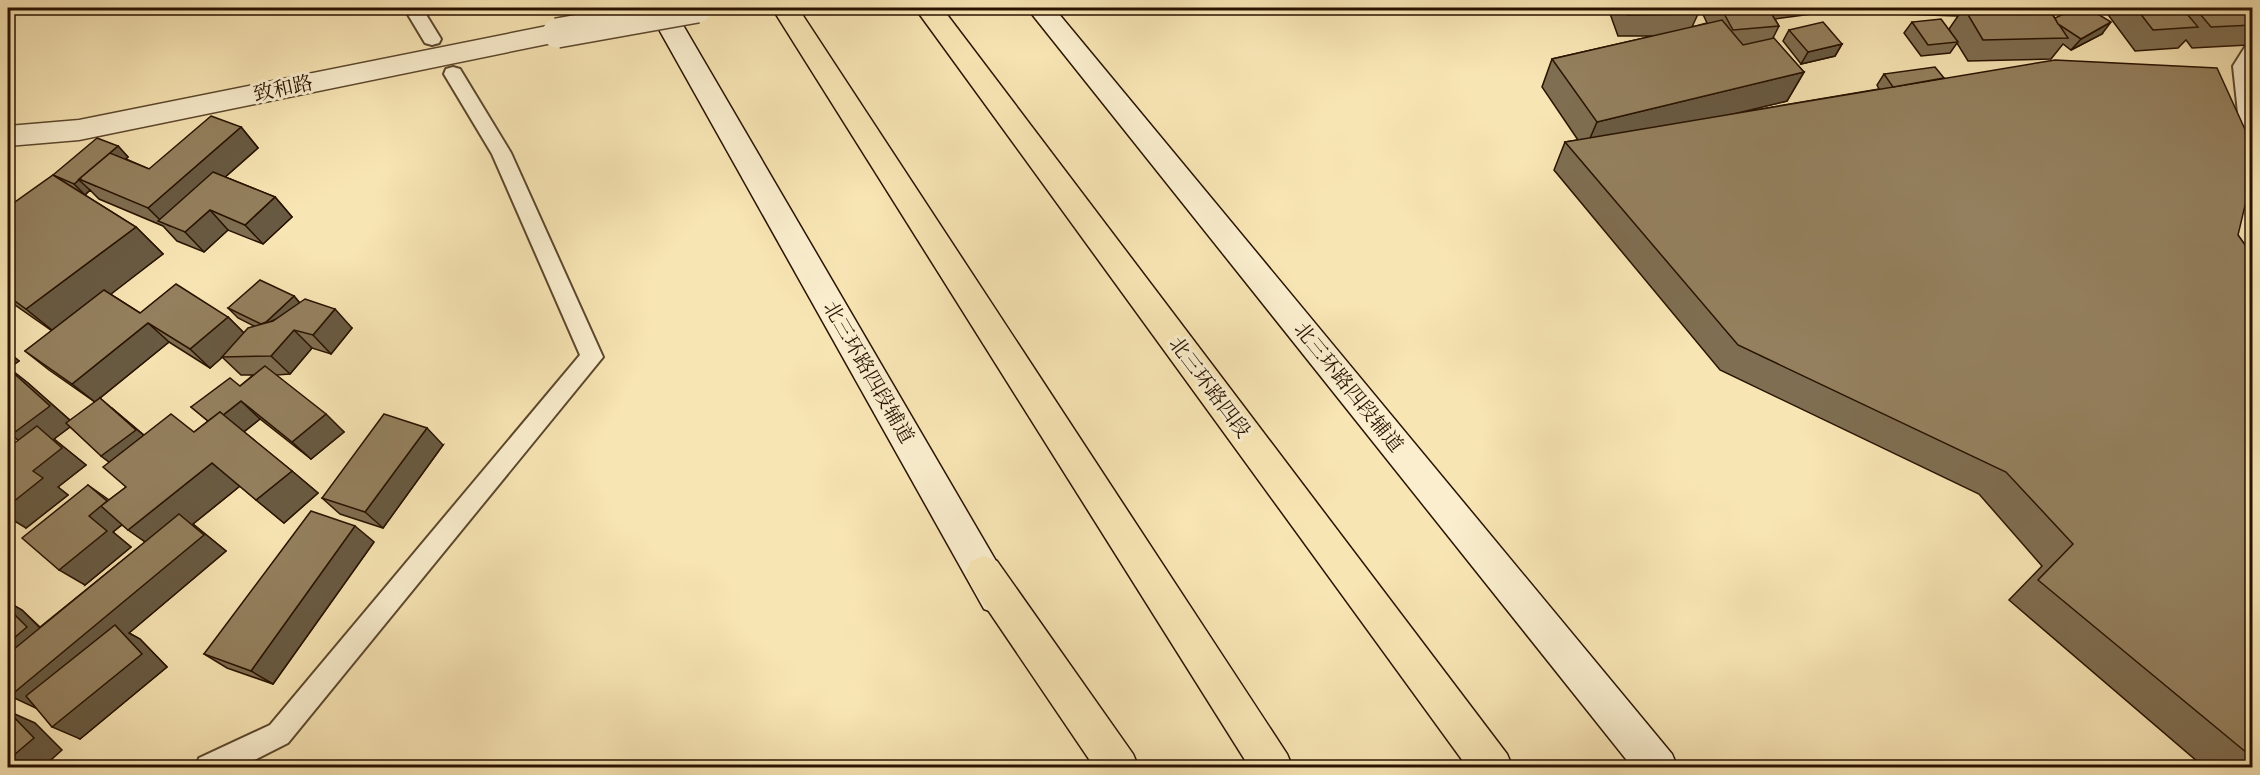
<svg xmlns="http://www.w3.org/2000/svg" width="2260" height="775" font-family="'IM FELL French Canon','Noto Serif SC',serif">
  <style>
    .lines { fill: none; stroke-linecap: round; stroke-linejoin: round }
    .service-casing { stroke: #5c472d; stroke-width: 4 }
    .minor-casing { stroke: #5c472d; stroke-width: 3 }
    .secondary-casing { stroke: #281200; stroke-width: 3 }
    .trunk-casing { stroke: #281200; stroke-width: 3 }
    .service { fill: #faeece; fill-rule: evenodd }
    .minor { fill: #faeece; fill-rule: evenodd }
    .secondary { fill: #faeece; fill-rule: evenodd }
    .trunk { fill: #f8e5b4; fill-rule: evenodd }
    .minor-bridge-casing { stroke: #5c472d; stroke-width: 32; stroke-linecap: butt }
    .minor-bridge { stroke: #faeece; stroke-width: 29 }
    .wall { fill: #7f6e51; stroke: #281200; stroke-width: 1.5 }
    .shaded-wall { fill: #685a42; stroke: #281200; stroke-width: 1.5 }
    .building { fill: #94805e; stroke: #281200; stroke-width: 1.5 }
    .labels { text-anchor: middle; stroke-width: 6; stroke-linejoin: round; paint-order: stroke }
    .street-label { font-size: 20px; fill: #281200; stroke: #faeece }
  </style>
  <rect width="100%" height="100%" fill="#f8e5b4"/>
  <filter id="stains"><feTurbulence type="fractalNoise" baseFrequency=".00333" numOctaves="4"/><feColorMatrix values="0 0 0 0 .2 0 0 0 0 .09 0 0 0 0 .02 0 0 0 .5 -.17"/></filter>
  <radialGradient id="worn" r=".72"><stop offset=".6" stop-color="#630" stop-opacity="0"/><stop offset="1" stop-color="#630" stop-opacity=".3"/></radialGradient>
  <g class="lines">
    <!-- service casing -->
    <g class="service-casing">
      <g id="service">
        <polygon points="404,8 422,8 441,39 439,43 432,45 425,43"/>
        <polygon points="2252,46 2252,157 2245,155 2242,150 2233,66 2245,47"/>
        <polygon points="453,67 460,69 511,153 603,357 288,743 239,768 196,768 199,758 270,725 580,355 492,154 444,74 446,69"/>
      </g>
    </g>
    <!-- minor casing -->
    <g class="minor-casing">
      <polygon id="minor" points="557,24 567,26 570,33 567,40 79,140 8,146 8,126 79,120"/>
    </g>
    <!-- secondary casing -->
    <g class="secondary-casing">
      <g id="secondary">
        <polygon points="647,8 673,8 1010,585 1015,597 1010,609 997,614 984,609"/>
        <polygon points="1027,8 1054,8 1672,754 1678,768 1633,768"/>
      </g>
    </g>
    <!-- trunk casing -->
    <g class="trunk-casing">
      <g id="trunk">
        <polygon points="772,8 798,8 1287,754 1293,768 1250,768"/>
        <polygon points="915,8 942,8 1507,754 1513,768 1468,768"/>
        <polygon points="984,556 997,561 1133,754 1139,768 1095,768 971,585 966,573 971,561"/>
      </g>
    </g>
    <!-- service -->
    <use href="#service" class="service"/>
    <!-- minor -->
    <use href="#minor" class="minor"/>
    <!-- secondary -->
    <use href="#secondary" class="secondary"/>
    <!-- trunk -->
    <use href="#trunk" class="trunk"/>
    <!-- minor-bridge casing -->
    <g class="minor-bridge-casing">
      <polyline id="minor-bridge" points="557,33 697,8"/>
    </g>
    <!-- minor-bridge -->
    <use href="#minor-bridge" class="minor-bridge"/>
  </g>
  <!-- wall -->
  <g class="wall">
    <polygon points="1608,8 1696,8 1698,14 1692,27 1707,23 1700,8 1836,8 1834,11 1775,19 1779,26 1773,38 1804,72 1787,101 1731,114 1879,89 1877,85 1884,74 1944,78 2238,235 2253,256 2253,768 2205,768 2009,600 2042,566 1979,494 1720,370 1554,170 1565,142 1578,140 1542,87 1552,59 1653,36 1618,36"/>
    <polygon points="1894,8 2048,8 2055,18 2102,34 2071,50 2063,44 2051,59 1968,61 1957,43 1950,53 1921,56 1904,33 1912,22 1951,33 1949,29 1958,16 1897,14"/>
    <polygon points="2109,8 2245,8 2253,13 2253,40 2248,45 2192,48 2186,40 2178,48 2135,51 2106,12"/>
    <polygon points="1789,30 1842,44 1835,56 1801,64 1783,41"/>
    <polygon points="241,127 258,148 225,177 275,197 292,217 263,244 228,230 204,252 177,241 163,226 99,199 90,190 85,195 83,194 136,227 163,254 110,294 140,313 228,317 244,333 254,326 238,318 228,308 294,296 300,303 352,328 331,354 312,348 290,374 276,375 344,432 311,459 260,419 244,432 292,471 318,493 284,523 240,486 193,524 226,551 129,633 140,639 167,667 80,739 35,707 8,693 8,602 22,610 40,627 145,542 122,525 113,532 131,547 85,585 109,500 126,487 109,462 70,427 54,439 86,465 58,487 68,495 26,528 14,465 18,440 8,432 8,352 19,361 9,368 28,383 70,420 112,408 144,435 194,432 208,421 191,407 240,386 253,375 241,375 222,357 210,368 169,342 95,402 49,370 25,351 52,331 8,300 8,207 118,146 128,157 126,159 149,169"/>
    <polygon points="443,445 383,528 340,514 322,498"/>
    <polygon points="374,542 273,684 227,668 204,654"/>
  </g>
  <!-- shaded-wall -->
  <g class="shaded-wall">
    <polygon points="2111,22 2102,34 2071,50 2081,39"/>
    <polygon points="1842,44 1835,56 1801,64 1808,52"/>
    <polygon points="1804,72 1787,101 1585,150 1597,122"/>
    <polygon points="241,127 258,148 170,226 162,222 148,208"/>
    <polygon points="118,146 128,157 96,186 80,179"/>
    <polygon points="79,180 90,190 85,195 74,184"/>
    <polygon points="275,197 292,217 263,244 245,225"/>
    <polygon points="210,210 228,230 204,252 185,232"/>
    <polygon points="136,227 163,254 58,335 26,309"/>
    <polygon points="294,296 303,307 263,325"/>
    <polygon points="335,309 352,328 331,354 313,335"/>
    <polygon points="228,317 247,336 210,368 190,349"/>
    <polygon points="148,323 169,342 95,402 72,384"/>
    <polygon points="294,330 312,348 290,374 271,356"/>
    <polygon points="8,352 19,361 9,368 28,383 74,424 54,439 86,465 58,487 68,495 26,528 8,517 8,506 33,471 36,452 11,435"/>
    <polygon points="100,398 148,439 113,465 101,456"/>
    <polygon points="241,401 260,419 232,441 212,424"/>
    <polygon points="326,414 344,432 311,459 292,442"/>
    <polygon points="427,428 443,445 383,528 365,512"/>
    <polygon points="212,463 240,486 193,524 226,551 129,633 140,639 167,667 80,739 52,727 38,709 10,696 160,552 128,530"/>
    <polygon points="292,471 318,493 284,523 256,500"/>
    <polygon points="88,485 112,502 131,517 113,532 131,547 85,585 59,570"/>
    <polygon points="355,526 374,542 273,684 251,671"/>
    <polygon points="8,602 22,610 54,642 8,680"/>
    <polygon points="8,711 35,723 62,750 42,768 8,768"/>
    <polygon points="265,761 277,768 262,768"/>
  </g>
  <!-- building -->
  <g class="building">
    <polygon points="1624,8 1696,8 1698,14 1627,15"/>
    <polygon points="1721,8 1768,8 1779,26 1733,30"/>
    <polygon points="1964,8 2048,8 2068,38 1983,40"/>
    <polygon points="2076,8 2088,8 2111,22 2081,39 2058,24 2055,18"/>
    <polygon points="2136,8 2182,8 2198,27 2153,30"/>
    <polygon points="2195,8 2245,8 2253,13 2253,25 2211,27"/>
    <polygon points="1941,19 1958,42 1928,45 1912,22"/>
    <polygon points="1722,20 1743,45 1774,38 1804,72 1597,122 1552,59"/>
    <polygon points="1823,22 1842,44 1808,52 1789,30"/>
    <polygon points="2055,60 2217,68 2253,147 2253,172 2238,235 2253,256 2253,758 2038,580 2073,544 2006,472 1738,345 1565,142"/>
    <polygon points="1935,67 1944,78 1893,87 1884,74"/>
    <polygon points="211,116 241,127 148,208 79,179 110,153 149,169"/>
    <polygon points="97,138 118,146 79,179 80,179 74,184 53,175"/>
    <polygon points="213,172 275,197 245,225 210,210 185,232 158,221"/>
    <polygon points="53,175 136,227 26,309 8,296 8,207"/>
    <polygon points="260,280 294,296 266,322 261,324 228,308"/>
    <polygon points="176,284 228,317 190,349 148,323 72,384 25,351 104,290 140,313"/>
    <polygon points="305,299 335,309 313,335 294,330 271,356 222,357 248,328 273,321"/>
    <polygon points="265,366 326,414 292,442 241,401 223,415 220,412 208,421 191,407 230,378 240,386"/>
    <polygon points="8,368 50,406 11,435 8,432"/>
    <polygon points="100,398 136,430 101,456 66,423"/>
    <polygon points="220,412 292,471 256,500 212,463 128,530 101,506 126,487 103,467 171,414 194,432"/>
    <polygon points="384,414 427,428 365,512 322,498"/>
    <polygon points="37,426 62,448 33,471 43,478 8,506 8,470 14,465 8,460 8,448"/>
    <polygon points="88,485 107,501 89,516 107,531 59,570 22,538"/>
    <polygon points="311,511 355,526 251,671 204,654"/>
    <polygon points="179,514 204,535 10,696 8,693 8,654"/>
    <polygon points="8,608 27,627 8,643"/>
    <polygon points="115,625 142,654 52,727 26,696"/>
    <polygon points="8,711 34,738 8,760"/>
    <polygon points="265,761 262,768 251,768"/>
  </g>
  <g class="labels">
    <!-- street labels -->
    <g class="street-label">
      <text transform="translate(283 88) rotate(-12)" y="7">致和路</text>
      <text transform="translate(869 372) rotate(60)" y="7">北三环路四段辅道</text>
      <text transform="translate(1210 387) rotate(53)" y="7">北三环路四段</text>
      <text transform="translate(1349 387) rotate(51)" y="7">北三环路四段辅道</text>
    </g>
  </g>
  <!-- margin -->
  <rect width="2260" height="775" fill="none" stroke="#f8e5b4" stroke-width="30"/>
  <rect x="9" y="9" width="2242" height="757" fill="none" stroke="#281200" stroke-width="3"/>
  <rect x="15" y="15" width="2230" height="745" fill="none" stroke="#281200" stroke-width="1.5"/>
  <rect width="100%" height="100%" filter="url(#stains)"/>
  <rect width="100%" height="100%" fill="url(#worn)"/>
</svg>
